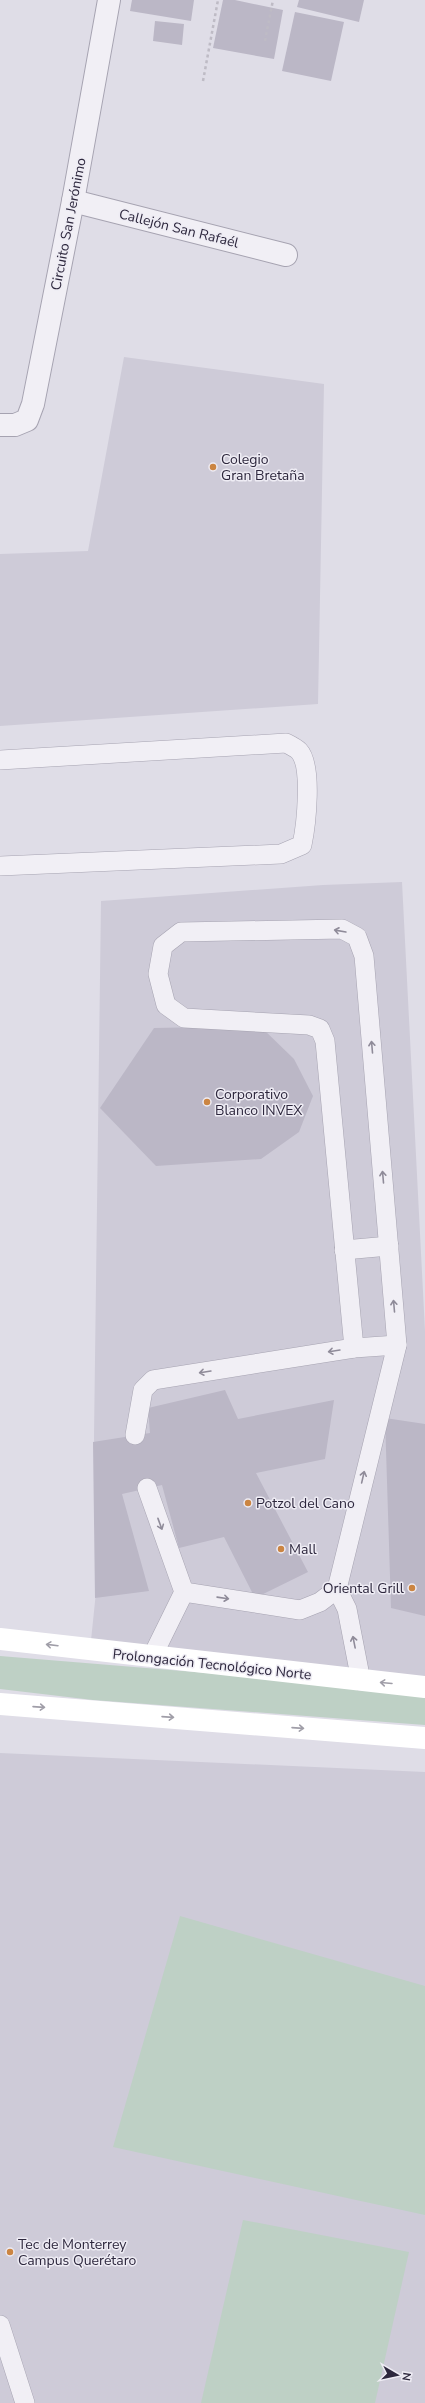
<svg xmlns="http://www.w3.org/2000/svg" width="425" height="2403" font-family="'Nunito Sans',sans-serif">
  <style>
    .built { fill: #cecbd8 }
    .green { fill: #bed0c5 }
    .building { fill: #bbb7c6 }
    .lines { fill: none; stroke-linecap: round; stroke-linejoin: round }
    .lane-casing { stroke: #a6a3b1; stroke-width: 20 }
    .street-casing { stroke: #a6a3b1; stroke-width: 24 }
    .path { stroke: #bebbc5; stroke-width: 2.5; stroke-dasharray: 3 3; stroke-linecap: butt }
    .lane { stroke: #f1eff5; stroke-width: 19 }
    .street { stroke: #f1eff5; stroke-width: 22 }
    .secondary { stroke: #fff; stroke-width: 22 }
    .oneway { stroke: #8f8b99 }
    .oneway2 { stroke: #a09ea8 }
    .poi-dot { fill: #cb8542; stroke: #eeecf4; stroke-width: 1.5 }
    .labels { text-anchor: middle; stroke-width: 3; stroke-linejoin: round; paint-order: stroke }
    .street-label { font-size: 14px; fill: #2d273d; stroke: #eeecf4 }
    .poi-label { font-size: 14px; fill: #2d273d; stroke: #eeecf4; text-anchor: start }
  </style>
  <rect width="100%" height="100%" fill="#dfdde7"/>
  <!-- built -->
  <g class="built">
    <polygon points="124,357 324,384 318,704 0,726 0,554 88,551"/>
    <polygon points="402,882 425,1331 425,1687 90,1650 96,1592 94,1436 101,901 323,885"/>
    <polygon points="0,1753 425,1772 425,2403 0,2403"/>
  </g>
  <!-- green -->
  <g class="green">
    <polygon points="0,1656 425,1691 425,1725 93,1700 0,1689"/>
    <polygon points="180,1916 425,1986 425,2215 113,2147"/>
    <polygon points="243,2220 409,2252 375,2403 201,2403"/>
  </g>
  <!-- building -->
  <g class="building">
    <polygon points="132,0 194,0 191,21 130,11"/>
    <polygon points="223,0 235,0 283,10 274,59 213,48"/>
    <polygon points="299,0 364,0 359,22 297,7"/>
    <polygon points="295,12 344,22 331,81 282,71"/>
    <polygon points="155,21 184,24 182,45 153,41"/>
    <polygon points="260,1026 294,1059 313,1096 299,1132 261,1159 156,1166 100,1108 154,1028"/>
    <polygon points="225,1390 238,1419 334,1400 325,1459 256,1473 308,1572 255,1598 224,1537 179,1548 162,1485 122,1494 149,1591 95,1598 93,1442 150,1433 148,1408"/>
    <polygon points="385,1418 425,1424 425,1616 391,1608"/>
  </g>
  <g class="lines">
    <!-- lane casing -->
    <g class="lane-casing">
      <g id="lane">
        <path d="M 0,760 L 286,743 C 290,745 296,748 299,751 C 313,766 306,826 302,845 L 281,854 L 0,866"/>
        <polyline points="344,1250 389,1246"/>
        <polyline points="354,1348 325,1041 320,1029 309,1025 184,1018 166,1005 158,974 163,946 181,932 342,929 357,937 364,956 397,1345"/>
        <polyline points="135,1435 143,1390 153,1380 354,1348 397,1345 337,1589 347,1609 361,1681"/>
        <polyline points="147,1488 184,1592 152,1657"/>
        <polyline points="184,1592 300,1610 320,1602 337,1589"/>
        <polyline points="0,2325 25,2403"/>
      </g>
    </g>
    <!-- street casing -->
    <g class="street-casing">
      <g id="street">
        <polyline points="73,201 286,255"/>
        <polyline points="0,425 15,425 27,420 33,404 73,201 109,0"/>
      </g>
    </g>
    <!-- path -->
    <g class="path">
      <polyline points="265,41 273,0"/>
      <polyline points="203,81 218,0"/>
    </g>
    <!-- lane -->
    <use href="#lane" class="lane"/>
    <!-- street -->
    <use href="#street" class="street"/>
    <!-- secondary -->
    <g class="secondary">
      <polyline points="0,1639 425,1687"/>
      <polyline points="0,1704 425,1738"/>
    </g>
  </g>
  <!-- one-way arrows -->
  <defs><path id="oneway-shaft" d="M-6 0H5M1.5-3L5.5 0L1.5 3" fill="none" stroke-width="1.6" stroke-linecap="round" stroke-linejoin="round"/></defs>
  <g class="oneway">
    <use href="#oneway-shaft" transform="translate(340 931) rotate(-170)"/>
    <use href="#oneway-shaft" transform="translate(372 1047) rotate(-95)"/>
    <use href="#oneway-shaft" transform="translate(383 1177) rotate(-95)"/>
    <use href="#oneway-shaft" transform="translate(394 1306) rotate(-95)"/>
    <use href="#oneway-shaft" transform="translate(334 1351) rotate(171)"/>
    <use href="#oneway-shaft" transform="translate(205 1372) rotate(171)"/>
    <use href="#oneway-shaft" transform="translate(363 1477) rotate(-77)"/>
    <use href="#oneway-shaft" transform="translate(160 1524) rotate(70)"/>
    <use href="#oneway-shaft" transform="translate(223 1598) rotate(8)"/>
    <use href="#oneway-shaft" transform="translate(354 1642) rotate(-101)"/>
  </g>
  <g class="oneway2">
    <use href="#oneway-shaft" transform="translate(52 1645) rotate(-173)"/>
    <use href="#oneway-shaft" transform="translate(386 1683) rotate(-175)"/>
    <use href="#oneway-shaft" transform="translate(39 1707) rotate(4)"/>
    <use href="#oneway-shaft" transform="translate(168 1717) rotate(4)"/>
    <use href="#oneway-shaft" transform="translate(298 1728) rotate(4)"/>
  </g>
  <!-- markers -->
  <g class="poi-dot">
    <circle cx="213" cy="467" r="4"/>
    <circle cx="207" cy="1102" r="4"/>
    <circle cx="248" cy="1503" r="4"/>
    <circle cx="281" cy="1549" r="4"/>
    <circle cx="412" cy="1588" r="4"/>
    <circle cx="10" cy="2252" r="4"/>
  </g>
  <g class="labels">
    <!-- street labels -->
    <g class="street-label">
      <text transform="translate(68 224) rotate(-79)" y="5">Circuito San Jerónimo</text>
      <text transform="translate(179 228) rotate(14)" y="5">Callejón San Rafaél</text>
      <text transform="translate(212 1664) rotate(6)" y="5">Prolongación Tecnológico Norte</text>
    </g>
    <!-- poi labels -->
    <g class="poi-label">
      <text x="221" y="464">Colegio<tspan x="221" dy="16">Gran Bretaña</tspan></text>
      <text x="215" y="1099">Corporativo<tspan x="215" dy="16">Blanco INVEX</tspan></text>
      <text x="256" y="1508">Potzol del Cano</text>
      <text x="289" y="1554">Mall</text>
      <text x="404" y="1593" text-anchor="end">Oriental Grill</text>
      <text x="18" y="2249">Tec de Monterrey<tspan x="18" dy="16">Campus Querétaro</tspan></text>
    </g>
  </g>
  <!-- north arrow -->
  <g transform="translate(397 2375) rotate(99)" stroke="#eeecf4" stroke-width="3" paint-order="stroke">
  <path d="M0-3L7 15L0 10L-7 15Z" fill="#2d273d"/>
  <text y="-6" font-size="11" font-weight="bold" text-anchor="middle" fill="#2d273d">N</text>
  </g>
</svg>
